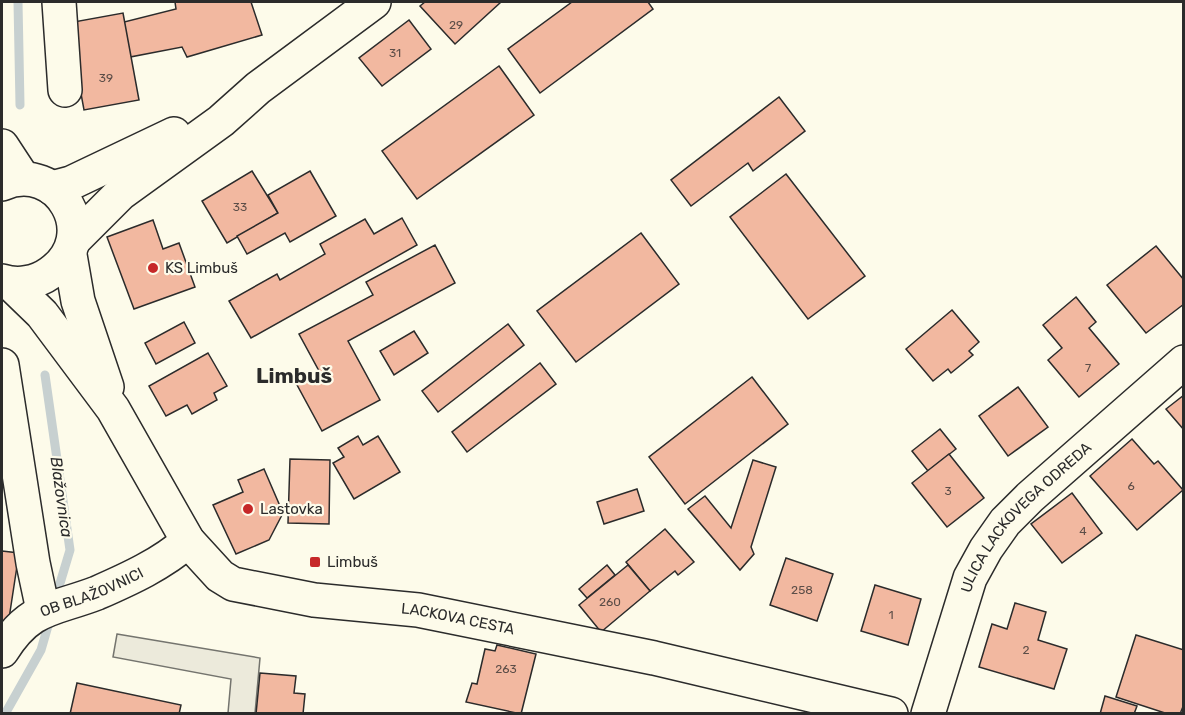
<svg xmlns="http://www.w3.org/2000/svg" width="1185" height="715" font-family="Rubik,sans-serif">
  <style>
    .parking { fill: #eceadb; stroke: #74746e; stroke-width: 1.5 }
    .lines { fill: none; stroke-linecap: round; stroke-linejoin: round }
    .stream { stroke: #c7d0d0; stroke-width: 9 }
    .building { fill: #f2b8a0; stroke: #2b2b2b; stroke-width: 1.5 }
    .minor-casing { stroke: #2b2b2b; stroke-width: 36 }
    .major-casing { stroke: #2b2b2b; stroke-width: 36 }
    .minor { stroke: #fdfbea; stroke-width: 33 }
    .major { stroke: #fdfbea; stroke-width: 33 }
    .poi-dot { fill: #c62828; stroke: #fdfbea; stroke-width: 2 }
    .labels { text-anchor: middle; stroke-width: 4.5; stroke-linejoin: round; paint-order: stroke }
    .number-label { font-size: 12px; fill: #5d4e48 }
    .poi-label { font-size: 15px; fill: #2b2b2b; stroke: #fdfbea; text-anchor: start }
    .street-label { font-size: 15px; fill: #2b2b2b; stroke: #fdfbea }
    .water-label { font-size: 16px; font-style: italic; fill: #2b2b2b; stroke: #fdfbea }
    .district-label { font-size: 21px; font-weight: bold; fill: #2b2b2b; stroke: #fdfbea }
  </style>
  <rect width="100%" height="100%" fill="#fdfbea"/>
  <!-- parking -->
  <polygon class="parking" points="117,634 260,658 255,713 228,713 231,679 113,657"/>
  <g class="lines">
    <!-- stream -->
    <g class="stream">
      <polyline points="18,2 20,105"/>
      <polyline points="45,375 70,550 55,600"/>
      <polyline points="5,714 41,650 50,619"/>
    </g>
  </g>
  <!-- building -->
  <g class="building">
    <polygon points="175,2 251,2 262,35 187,57 182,47 130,57 124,22 176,9"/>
    <polygon points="425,2 501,2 455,44 420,6"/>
    <polygon points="572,2 648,2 653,9 540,93 508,49"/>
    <polygon points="123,13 139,100 84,110 68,23"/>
    <polygon points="409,20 431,49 382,86 359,58"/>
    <polygon points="499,66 534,115 417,199 382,151"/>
    <polygon points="779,97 805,131 753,171 748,163 691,206 671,180"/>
    <polygon points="252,171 278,213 227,243 202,201"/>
    <polygon points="310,171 336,216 290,242 285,233 247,254 237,236 278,213 268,195"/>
    <polygon points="786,174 865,276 808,319 730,217"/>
    <polygon points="402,218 417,245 251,338 229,301 277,274 280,280 325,254 320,244 365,219 374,234"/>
    <polygon points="153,220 163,249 179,243 195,287 134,309 107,237"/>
    <polygon points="641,233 679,284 576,362 537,311"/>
    <polygon points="435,245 455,283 348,341 380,400 322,431 296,383 319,371 299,334 373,295 366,282"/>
    <polygon points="1156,246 1184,280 1184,304 1146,333 1107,285"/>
    <polygon points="1076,297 1096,322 1089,328 1119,364 1079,397 1048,360 1062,348 1043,325"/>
    <polygon points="952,310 979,342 969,351 973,355 951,373 948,369 933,381 906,349"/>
    <polygon points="184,322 195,343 156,364 145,343"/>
    <polygon points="508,324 524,345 438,412 422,391"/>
    <polygon points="414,331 428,353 394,375 380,351"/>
    <polygon points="208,353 227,386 214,393 217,400 192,414 187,405 166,416 149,386"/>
    <polygon points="540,363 556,384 467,452 452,432"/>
    <polygon points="752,377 788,424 685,504 649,457"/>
    <polygon points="1018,387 1048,427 1008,456 979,416"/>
    <polygon points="1184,395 1184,430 1166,409"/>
    <polygon points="940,429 956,449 928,471 912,451"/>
    <polygon points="358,436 363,445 378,436 400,472 354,499 333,463 344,457 338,448"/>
    <polygon points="1132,439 1154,464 1158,461 1183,490 1137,530 1090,476"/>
    <polygon points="949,454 984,498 947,527 912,483"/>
    <polygon points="290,459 330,460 329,524 288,523"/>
    <polygon points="753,460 776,467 751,547 754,554 740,570 688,509 705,496 731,528"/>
    <polygon points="264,469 283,513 269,540 236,554 213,505 243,492 238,480"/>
    <polygon points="637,489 644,511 604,524 597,502"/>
    <polygon points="1072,493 1102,533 1062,563 1031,524"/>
    <polygon points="665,529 694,562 678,575 675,571 650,591 626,562"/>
    <polygon points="2,551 19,553 8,625 2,623"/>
    <polygon points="786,558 833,574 817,621 770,605"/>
    <polygon points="607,565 615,575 587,598 579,589"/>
    <polygon points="628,565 650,591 601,632 579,605"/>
    <polygon points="875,585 921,599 908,645 861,631"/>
    <polygon points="1015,603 1046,612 1038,640 1067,649 1054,689 979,667 992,624 1007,629"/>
    <polygon points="1136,635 1184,650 1184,704 1180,714 1168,714 1116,697"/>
    <polygon points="497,645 536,654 521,714 466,702 472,683 477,684 485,649 495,651"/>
    <polygon points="260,673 296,676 294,693 305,694 303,714 256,714"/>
    <polygon points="77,683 181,705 179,714 70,714"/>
    <polygon points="1105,696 1137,706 1134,714 1100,714"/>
  </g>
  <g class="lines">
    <!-- minor casing -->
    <g class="minor-casing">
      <g id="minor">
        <polyline points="59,2 65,90"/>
        <polyline points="2,146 23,178"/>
        <polyline points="70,255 78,301 107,387"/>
        <path id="s1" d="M 11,284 L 42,314 L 113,409 L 188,541 L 220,576 L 233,584 L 314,600 L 418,610 L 654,658 L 891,714"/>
        <polyline points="2,365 33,563 43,610"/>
        <path id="s2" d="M 2,651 C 30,606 53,610 97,593 C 129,579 162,564 188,541"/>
        <path id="s3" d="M 928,714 L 970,578 L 986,549 L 1005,522 L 1030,497 L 1184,362"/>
      </g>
    </g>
    <!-- major casing -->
    <g class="major-casing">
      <g id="major">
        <path d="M 2,184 C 58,159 104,236 50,273 C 36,283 18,286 2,281"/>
        <polyline points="52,188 71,183 174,134"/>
        <polyline points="74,240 120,194 221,121 258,88 374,2"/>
      </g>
    </g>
    <!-- minor -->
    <use href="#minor" class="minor"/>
    <!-- major -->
    <use href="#major" class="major"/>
  </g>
  <!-- markers -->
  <g class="poi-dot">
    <circle cx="153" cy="268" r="6"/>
    <circle cx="248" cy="509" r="6"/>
    <rect x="309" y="556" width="12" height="12" rx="3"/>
  </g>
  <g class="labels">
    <!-- number labels -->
    <g class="number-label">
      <text x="456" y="29">29</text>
      <text x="395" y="57">31</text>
      <text x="106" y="82">39</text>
      <text x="240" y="211">33</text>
      <text x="1088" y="372">7</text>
      <text x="1131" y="490">6</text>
      <text x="948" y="495">3</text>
      <text x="1083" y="535">4</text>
      <text x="802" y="594">258</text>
      <text x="610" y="606">260</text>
      <text x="891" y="619">1</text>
      <text x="1026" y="654">2</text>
      <text x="506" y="673">263</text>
    </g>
    <!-- poi labels -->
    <g class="poi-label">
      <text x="165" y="273">KS Limbuš</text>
      <text x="260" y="514">Lastovka</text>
      <text x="327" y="567">Limbuš</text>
    </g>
    <!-- street labels -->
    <g class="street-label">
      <text dy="5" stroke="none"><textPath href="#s3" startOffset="225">ULICA LACKOVEGA ODREDA</textPath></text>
      <text dy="5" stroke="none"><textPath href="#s2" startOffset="110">OB BLAŽOVNICI</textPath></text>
      <text dy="5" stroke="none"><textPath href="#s1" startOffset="604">LACKOVA CESTA</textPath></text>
    </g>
    <!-- water labels -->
    <g class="water-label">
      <text transform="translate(62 497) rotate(82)" y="6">Blažovnica</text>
    </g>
    <!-- district labels -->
    <g class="district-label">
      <text x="294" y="383">Limbuš</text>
    </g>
  </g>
  <!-- border -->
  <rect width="1185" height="715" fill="none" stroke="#2b2b2b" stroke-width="6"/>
</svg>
